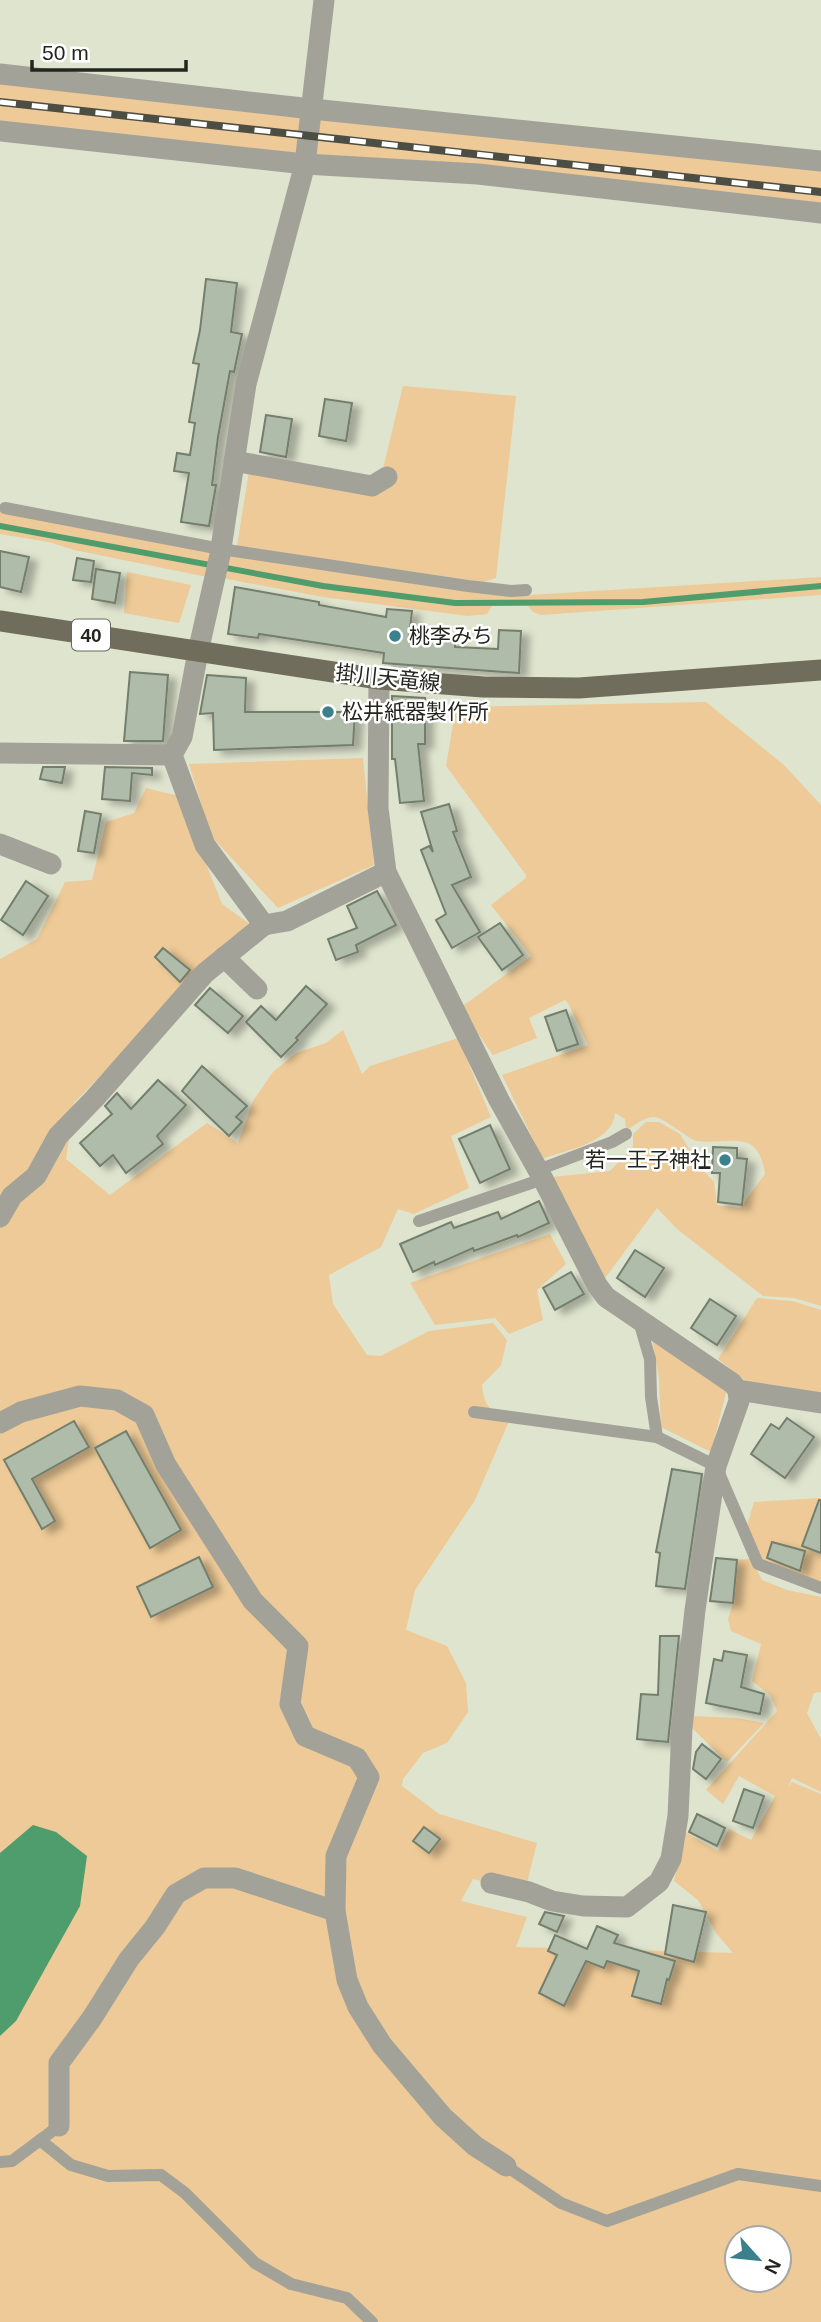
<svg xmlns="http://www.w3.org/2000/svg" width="821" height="2322" font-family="Arial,'Noto Sans JP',sans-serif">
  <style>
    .green { fill: #edca97; fill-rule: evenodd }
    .water { fill: #4f9c6c }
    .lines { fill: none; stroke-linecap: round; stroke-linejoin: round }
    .stream { stroke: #4f9c6c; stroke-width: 6 }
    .building { fill: #b0bcaa; stroke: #737e6d; stroke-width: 2; filter: url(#shadow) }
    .lane { stroke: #a3a299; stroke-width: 12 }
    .street { stroke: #a3a299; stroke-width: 21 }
    .primary { stroke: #716d5d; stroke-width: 21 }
    .rail-casing { stroke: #4c4e44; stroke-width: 8 }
    .rail { stroke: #fff; stroke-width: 5; stroke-dasharray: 16; stroke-linecap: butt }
    .poi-dot { fill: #3b808d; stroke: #fff; stroke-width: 2.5 }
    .labels { text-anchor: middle; stroke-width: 5; stroke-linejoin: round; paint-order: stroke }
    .shield { fill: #fff; stroke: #666662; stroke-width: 2 }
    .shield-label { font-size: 19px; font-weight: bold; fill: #24251e }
    .poi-label { font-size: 21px; fill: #24251e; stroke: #fff; text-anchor: start }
    .street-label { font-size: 21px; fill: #24251e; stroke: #fff }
  </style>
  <defs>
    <filter id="shadow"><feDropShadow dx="8" dy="4.5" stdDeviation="3.5" flood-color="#0004"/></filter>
  </defs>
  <rect width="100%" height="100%" fill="#dfe4ce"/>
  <!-- green -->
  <g class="green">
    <polygon points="0,79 821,167 821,210 0,128"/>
    <polygon points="403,386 516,396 496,578 483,582 237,546 249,471 380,481"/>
    <polygon points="0,510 218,553 212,578 74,550 49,542 0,534"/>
    <polygon points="228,555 442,588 529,595 821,577 821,595 541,615 533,612 528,606 492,606 487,614 468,616 323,597 222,578"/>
    <polygon points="127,572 191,585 179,623 124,613"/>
    <path d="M 706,702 L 784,765 L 821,805 L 821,1306 L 794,1298 L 763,1296 L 677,1229 L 657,1208 L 602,1282 L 502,1075 L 588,1045 L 568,1003 L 565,1000 L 529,1018 L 537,1038 L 493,1055 L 460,1008 L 531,956 L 491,905 L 526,878 L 526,875 L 446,766 L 456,707 ZM 615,1113 L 625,1119 L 626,1131 C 655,1110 654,1114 683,1133 C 687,1136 692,1140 697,1141 C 731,1145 758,1127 765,1174 L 740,1208 L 717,1205 L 714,1182 L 700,1167 L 680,1134 L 659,1122 L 646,1122 L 633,1134 L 633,1147 L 610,1171 L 552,1177 L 544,1158 C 568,1150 613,1142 615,1113 Z"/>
    <polygon points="363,758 374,865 278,908 211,836 189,764"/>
    <path d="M 146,788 L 179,796 L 222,904 L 254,927 L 202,971 L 74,1103 L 66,1159 L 110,1195 L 207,1123 L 238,1143 L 253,1101 L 273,1072 L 296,1053 L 326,1043 L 343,1030 L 362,1074 L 370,1066 L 458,1038 L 491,1117 L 451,1136 L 469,1188 L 414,1214 L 398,1209 L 381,1247 L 329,1275 L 333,1304 L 367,1355 L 381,1356 L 429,1331 L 493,1323 L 507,1340 L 501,1365 L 482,1385 C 484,1406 490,1411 509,1421 L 475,1500 L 415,1590 L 406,1630 L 447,1646 L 466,1683 L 468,1712 L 447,1743 L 423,1753 L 403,1779 L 402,1786 L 439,1814 L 537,1843 L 525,1891 L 473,1879 L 461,1901 L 527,1917 L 516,1947 L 733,1953 L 716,1933 L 698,1900 L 674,1881 L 685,1832 L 718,1851 L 729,1829 L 751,1840 L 775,1796 L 739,1776 L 723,1804 L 706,1790 L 777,1711 L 771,1696 L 752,1681 L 761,1644 L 731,1631 L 728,1619 L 733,1603 L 737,1560 L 751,1559 L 762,1580 L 787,1590 L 821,1597 L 821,1692 L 814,1693 L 807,1713 L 821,1739 L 821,1792 L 792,1778 L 788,1788 L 792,1782 L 821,1794 L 821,2322 L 0,2322 L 0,959 L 37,939 L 65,882 L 92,880 L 106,822 L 134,813 ZM 737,2238 L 779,2238 L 779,2280 L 737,2280 Z"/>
    <polygon points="550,1234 566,1264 537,1290 543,1320 509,1334 495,1318 435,1325 410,1283"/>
    <polygon points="757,1298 792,1301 821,1310 821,1395 747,1382 718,1359"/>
    <polygon points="651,1332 727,1389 711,1452 661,1427 659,1379"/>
    <polygon points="821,1498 821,1582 758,1564 746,1529 754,1502"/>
    <polygon points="694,1716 737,1718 764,1723 727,1762 691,1727"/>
  </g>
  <!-- water -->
  <polygon class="water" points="33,1825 56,1832 87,1856 80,1906 16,2021 0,2036 0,1853"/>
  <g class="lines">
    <!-- stream -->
    <polyline class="stream" points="0,526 323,586 455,603 643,602 821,586"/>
  </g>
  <!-- building -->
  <g class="building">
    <polygon points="206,279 237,283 231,332 242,334 234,372 230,371 218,437 212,485 216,485 209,526 181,522 189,473 174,471 177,453 190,455 195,423 189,422 199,364 193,363 200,330"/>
    <polygon points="325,399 352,403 346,441 319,436"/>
    <polygon points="266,415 292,419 286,457 260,452"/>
    <polygon points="0,551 29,557 21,592 0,587"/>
    <polygon points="77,558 94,561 91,582 73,580"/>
    <polygon points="96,569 120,573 115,603 92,599"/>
    <polygon points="235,587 319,602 319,605 386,617 387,609 412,611 409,638 455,642 455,647 498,649 499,630 521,631 519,673 383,663 384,653 259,634 258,638 228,634"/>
    <polygon points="130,672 168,675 163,741 124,741"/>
    <polygon points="207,675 246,678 245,712 355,712 353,745 214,750 213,713 200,714"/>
    <polygon points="392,696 425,698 425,744 418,744 424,801 400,803 395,759 392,759"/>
    <polygon points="43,767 65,767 62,783 40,779"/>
    <polygon points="105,767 152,768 152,775 132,773 130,801 102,799"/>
    <polygon points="449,804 457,831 453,832 471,877 452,885 480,932 452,948 436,920 446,914 421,850 429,846 433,852 421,812"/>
    <polygon points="85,811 101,814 94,853 78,851"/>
    <polygon points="26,881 48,896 23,935 1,920"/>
    <polygon points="377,891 396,925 356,945 358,952 336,960 328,939 357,928 347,906"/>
    <polygon points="500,923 523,955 502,970 478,937"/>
    <polygon points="163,948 190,970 180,982 155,957"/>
    <polygon points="306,986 327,1004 296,1038 298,1040 281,1057 246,1022 261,1006 276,1020"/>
    <polygon points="210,988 243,1016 228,1033 195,1005"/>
    <polygon points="566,1010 578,1044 557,1051 545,1017"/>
    <polygon points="202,1066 247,1106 236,1117 242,1122 229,1136 182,1091"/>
    <polygon points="158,1080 186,1105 157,1136 163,1144 126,1173 113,1155 100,1166 80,1143 112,1114 105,1106 117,1093 131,1109"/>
    <polygon points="490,1125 510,1169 480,1183 459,1139"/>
    <polygon points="713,1147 737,1148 737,1158 747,1159 742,1205 718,1202 720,1173 712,1173"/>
    <polygon points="539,1201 549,1223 518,1237 517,1235 474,1251 473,1248 435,1265 434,1262 413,1272 400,1244 451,1222 454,1228 498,1212 501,1219"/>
    <polygon points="635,1250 664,1268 645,1297 617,1278"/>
    <polygon points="571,1272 584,1294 555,1310 543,1288"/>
    <polygon points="710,1299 736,1316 717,1345 691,1328"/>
    <polygon points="787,1418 814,1437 785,1478 751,1454 771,1424 779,1429"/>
    <polygon points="74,1421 89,1447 32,1479 55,1521 42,1529 4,1460"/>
    <polygon points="126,1431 181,1530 150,1548 95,1448"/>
    <polygon points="672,1469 702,1474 685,1589 656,1586 660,1553 656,1552"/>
    <polygon points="819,1500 821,1500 821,1553 802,1546"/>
    <polygon points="772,1542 805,1551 800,1571 767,1558"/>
    <polygon points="199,1557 213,1587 151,1617 137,1587"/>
    <polygon points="716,1558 737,1560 733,1603 710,1601"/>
    <polygon points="660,1636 679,1636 668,1742 637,1739 641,1694 658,1695"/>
    <polygon points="724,1651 747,1655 741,1687 764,1694 760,1714 706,1703 714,1659 722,1661"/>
    <polygon points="702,1744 721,1759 706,1779 693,1769 696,1752"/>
    <polygon points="744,1789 764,1796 753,1828 733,1821"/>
    <polygon points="697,1814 725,1828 717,1846 689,1832"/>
    <polygon points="424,1827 440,1839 429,1853 413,1841"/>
    <polygon points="673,1905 706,1912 694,1962 665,1954"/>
    <polygon points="545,1912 564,1916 557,1932 539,1924"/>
    <polygon points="597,1926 618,1935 614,1943 675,1961 669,1980 667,1979 661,2004 632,1996 639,1971 607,1961 604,1968 586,1961 564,2006 539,1993 557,1955 548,1951 555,1935 587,1949"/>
  </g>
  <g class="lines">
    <!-- lane -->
    <g class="lane">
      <polyline points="5,508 221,549 468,586 511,591 526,590"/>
      <polyline points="538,1170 612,1142 626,1134"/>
      <polyline points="419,1221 543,1179"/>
      <polyline points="639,1321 650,1359 651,1397 657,1437"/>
      <polyline points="474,1412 657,1437 716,1466 758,1564 821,1588"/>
      <polyline points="40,2140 71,2165 108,2176 161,2175 185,2193 255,2263 291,2284 347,2298 372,2322"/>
      <polyline points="0,2162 12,2161 59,2126"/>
      <polyline points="506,2166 561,2203 607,2221 738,2174 821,2186"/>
    </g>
    <!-- street -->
    <g class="street">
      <polyline points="324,0 305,164 246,384 220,555 198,652 182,737 172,755 205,845 264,925 287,921 386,872"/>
      <polyline points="0,74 312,109 821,161"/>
      <polyline points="0,131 305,164 478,174 821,213"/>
      <polyline points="234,461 372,486 387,477"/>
      <polyline points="379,679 378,808 386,872 499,1100 543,1179 597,1285 606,1297 732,1383 738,1390 821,1403"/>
      <polyline points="0,753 172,755"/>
      <polyline points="0,844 51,864"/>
      <polyline points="224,957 257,989"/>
      <polyline points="0,1217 12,1196 36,1176 58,1136 95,1098 205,973 264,925"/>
      <polyline points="0,1423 21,1412 80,1396 117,1400 144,1415 166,1465 253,1601 298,1646 290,1704 305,1736 357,1758 369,1777 336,1856 335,1911 347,1980 358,2007 382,2045 443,2117 475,2146 506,2166"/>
      <polyline points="491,1883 529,1892 552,1901 583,1906 627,1907 659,1882 671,1859 678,1816 682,1728 695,1610 716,1466 739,1401 738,1390"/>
      <polyline points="59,2126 59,2063 92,2018 129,1959 155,1927 176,1894 204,1878 235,1878 335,1911"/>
    </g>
    <!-- primary -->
    <polyline class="primary" points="0,621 379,679 483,687 579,688 821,670"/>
    <!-- rail casing -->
    <g class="rail-casing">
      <polyline id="rail" points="0,102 821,192"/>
    </g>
    <!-- rail -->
    <use href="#rail" class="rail"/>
  </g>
  <!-- markers -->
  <g class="poi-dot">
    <circle cx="395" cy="636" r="7"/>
    <circle cx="328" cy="712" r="7"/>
    <circle cx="725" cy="1160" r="7"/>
  </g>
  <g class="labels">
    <!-- shield labels -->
    <rect class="shield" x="72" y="619.5" width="38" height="31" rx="5"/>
    <g class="shield-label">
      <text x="91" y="642">40</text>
    </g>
    <!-- poi labels -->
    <g class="poi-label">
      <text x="409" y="643">桃李みち</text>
      <text x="342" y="719">松井紙器製作所</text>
      <text x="711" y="1167" text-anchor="end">若一王子神社</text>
    </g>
    <!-- street labels -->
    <g class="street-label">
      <text transform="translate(388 678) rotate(6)" y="7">掛川天竜線</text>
    </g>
  </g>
  <!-- north arrow -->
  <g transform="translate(758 2259) rotate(117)"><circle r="33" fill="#ffffff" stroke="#a7a8a5" stroke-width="2"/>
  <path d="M0-5L12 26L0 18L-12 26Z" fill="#3b808d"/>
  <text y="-10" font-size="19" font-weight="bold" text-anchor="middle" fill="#24251e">N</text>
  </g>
  <!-- scale -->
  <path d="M32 60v10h154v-10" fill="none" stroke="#24251e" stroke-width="3.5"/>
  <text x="42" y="60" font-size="21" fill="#24251e" stroke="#ffffff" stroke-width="5" paint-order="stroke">50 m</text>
</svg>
